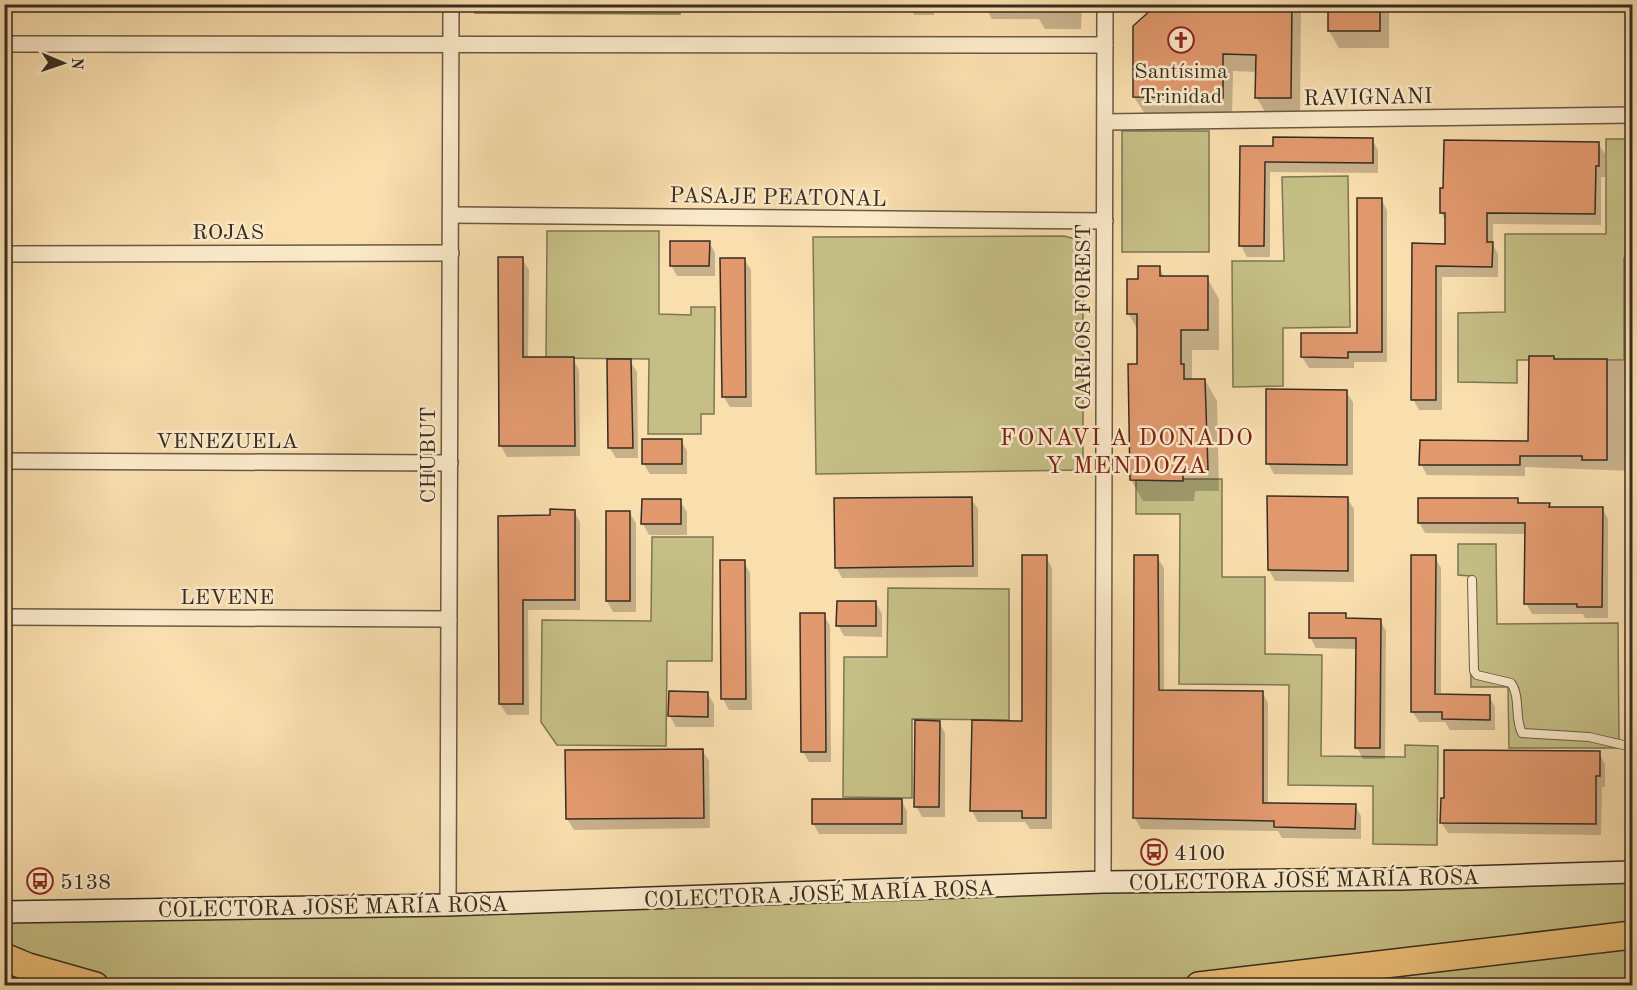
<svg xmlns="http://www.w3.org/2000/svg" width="1637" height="990" font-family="'Old Standard TT',serif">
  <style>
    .green { fill: #c5bf85; stroke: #7e7653; stroke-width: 1.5 }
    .shadow { fill: #0003 }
    .building { fill: #e2996e; stroke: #372d21; stroke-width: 1.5 }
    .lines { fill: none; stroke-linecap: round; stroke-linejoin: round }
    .lane-casing { stroke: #685944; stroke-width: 10 }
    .street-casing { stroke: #685944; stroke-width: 18 }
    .secondary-casing { stroke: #372d21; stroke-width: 24 }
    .highway-casing { stroke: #372d21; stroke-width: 30 }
    .lane { stroke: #fbeaca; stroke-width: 8 }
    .street { stroke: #fbeaca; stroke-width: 15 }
    .secondary { stroke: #fbeaca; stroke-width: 21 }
    .highway { stroke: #ecbf77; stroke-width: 27 }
    .labels { text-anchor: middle; stroke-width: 5; stroke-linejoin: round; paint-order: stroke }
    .poi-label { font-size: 22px; fill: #372d21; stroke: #fbeaca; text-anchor: start }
    .street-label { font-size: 22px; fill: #372d21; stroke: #fbeaca }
    .neighbourhood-label { font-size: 24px; letter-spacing: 1.5px; fill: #7a1f14; stroke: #fbeaca }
  </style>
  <rect width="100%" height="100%" fill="#f9deae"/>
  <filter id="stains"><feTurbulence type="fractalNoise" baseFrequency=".00333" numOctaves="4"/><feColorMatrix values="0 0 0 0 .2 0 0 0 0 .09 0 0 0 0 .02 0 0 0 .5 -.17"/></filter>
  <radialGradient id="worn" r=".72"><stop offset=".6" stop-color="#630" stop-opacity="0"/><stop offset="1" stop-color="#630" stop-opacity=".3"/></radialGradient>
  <!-- green -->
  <g class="green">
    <polygon points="475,4 680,4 680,14 475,13"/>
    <rect x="1122" y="131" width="87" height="121"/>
    <polygon points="1606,139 1632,139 1632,258 1624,258 1624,360 1517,360 1517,383 1458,382 1458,313 1505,312 1505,234 1606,234"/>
    <polygon points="1348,176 1350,327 1283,328 1283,386 1233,387 1232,261 1284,261 1282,177"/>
    <polygon points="547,231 659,231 659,314 691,315 691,307 715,307 714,414 701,414 701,434 648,434 649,359 546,358"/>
    <polygon points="1064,236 1083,241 1083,470 816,474 813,237"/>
    <polygon points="1136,479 1222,479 1222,577 1265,577 1265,654 1322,655 1321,756 1405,757 1405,745 1438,746 1437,845 1373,844 1373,786 1288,785 1289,685 1179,684 1180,514 1136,514"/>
    <polygon points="652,537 713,537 712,661 667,661 666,746 557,745 541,722 542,620 651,621"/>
    <polygon points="1458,544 1496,544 1497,624 1618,623 1619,748 1509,748 1508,687 1471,687 1470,576 1458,575"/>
    <polygon points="888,588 1009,589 1009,720 912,719 912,798 843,797 844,657 887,657"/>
    <polygon points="1632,872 1632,985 5,986 4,912"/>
  </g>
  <!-- shadow -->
  <g class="shadow">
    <polygon points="908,4 934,4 934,15 914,15"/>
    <polygon points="984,4 1082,4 1081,29 1045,29 1039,19 992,19"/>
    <polygon points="1153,4 1301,4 1300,115 1267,115 1257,98 1257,72 1233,71 1232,115 1145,114 1134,97"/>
    <polygon points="1329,4 1632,4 1632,10 1389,11 1389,48 1339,48 1329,31"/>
    <polygon points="1372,139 1378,150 1378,173 1270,172 1270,257 1247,257 1241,246 1241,147 1275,147"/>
    <polygon points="1598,143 1605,154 1605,177 1601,177 1601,225 1493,224 1493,245 1498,254 1498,277 1442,277 1442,410 1419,410 1413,399 1413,245 1447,245 1447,222 1441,213"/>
    <polygon points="1381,199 1387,210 1387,362 1354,362 1354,368 1309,368 1302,357 1358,335"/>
    <polygon points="709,242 715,253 715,276 677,276 671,265"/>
    <polygon points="522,259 529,270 528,359 573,359 579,370 580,456 507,457 501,446"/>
    <polygon points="744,259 751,270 752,407 730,407 723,396"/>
    <polygon points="1159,268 1165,278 1207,278 1219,299 1219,350 1192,350 1192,380 1205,380 1217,401 1219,491 1195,491 1194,501 1143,501 1131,480 1139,332 1128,313 1140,280"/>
    <polygon points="630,361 637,372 638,458 616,458 609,447"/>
    <polygon points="1555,361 1632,361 1632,471 1525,467 1525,476 1427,475 1421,464 1530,442"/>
    <polygon points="1346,392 1353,402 1353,475 1274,474 1268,463"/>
    <polygon points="681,440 687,451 687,474 650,474 643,463"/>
    <polygon points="1269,498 1347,498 1354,509 1354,582 1275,581 1269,570"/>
    <polygon points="971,499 978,509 978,577 842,578 836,567"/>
    <polygon points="1517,500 1520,505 1549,505 1551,508 1602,508 1608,519 1608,618 1585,618 1583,614 1532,614 1526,603 1526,534 1425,533 1419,522"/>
    <polygon points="680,501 687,512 687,535 649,535 643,524"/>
    <polygon points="574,511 580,522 580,610 528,610 529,715 507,715 500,704 500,517 552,517"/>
    <polygon points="629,512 636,523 636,612 613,612 607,601"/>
    <polygon points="1046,557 1052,568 1052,829 1030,829 1025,822 978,822 972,811 1024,722"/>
    <polygon points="1157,557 1164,568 1164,692 1262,692 1268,703 1268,804 1355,805 1361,816 1361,839 1282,838 1278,831 1141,829 1135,818"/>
    <polygon points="1435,557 1441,568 1441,696 1489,696 1495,707 1495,730 1450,730 1445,722 1419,722 1412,711"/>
    <polygon points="744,562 750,573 752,710 729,710 723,699"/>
    <polygon points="876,603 882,614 882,637 844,636 838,625"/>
    <polygon points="824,615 830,626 831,762 809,762 803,752"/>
    <polygon points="1345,615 1348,620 1380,620 1386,631 1385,759 1363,759 1357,748 1357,649 1316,648 1310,637"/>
    <polygon points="670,693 707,693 714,704 714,727 676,727 670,716"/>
    <polygon points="939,722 945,733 945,817 922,817 916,806"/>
    <polygon points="702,750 709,761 710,828 574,830 567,819"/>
    <polygon points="1599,753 1605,764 1605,787 1602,787 1601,835 1448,833 1441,822"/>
    <polygon points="901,800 907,811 907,834 819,834 813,823"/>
  </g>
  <!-- building -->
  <g class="building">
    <polygon points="1152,4 1292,4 1291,98 1255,98 1256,55 1223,54 1223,98 1133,97 1133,26 1152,9"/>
    <rect x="1328" y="4" width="52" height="27"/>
    <polygon points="1273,137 1373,138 1373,163 1265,162 1264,246 1239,246 1240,146 1273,146"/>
    <polygon points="1444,140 1599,142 1599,166 1596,166 1595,214 1487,213 1487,242 1493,242 1492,267 1436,266 1436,400 1411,400 1412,243 1445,244 1445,213 1440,213 1440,188 1443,188"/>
    <polygon points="1357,198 1382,198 1382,352 1348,352 1348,358 1301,357 1301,333 1357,333"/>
    <polygon points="670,241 710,241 709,266 670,266"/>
    <polygon points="498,257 523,257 523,357 574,357 575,446 499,446"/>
    <polygon points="720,258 745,258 746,397 722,397"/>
    <polygon points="1138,266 1160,266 1160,276 1208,276 1208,330 1181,330 1181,364 1184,364 1184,379 1205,379 1208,470 1183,470 1183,481 1130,480 1128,364 1137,364 1137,314 1127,314 1127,279 1138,279"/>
    <polygon points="1529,356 1554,356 1554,359 1607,359 1607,460 1582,460 1582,456 1520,456 1520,465 1419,465 1420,440 1528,441"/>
    <polygon points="607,359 631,359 633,448 608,448"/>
    <polygon points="1266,389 1347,390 1347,465 1266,464"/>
    <rect x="642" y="439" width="40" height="25"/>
    <polygon points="1267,496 1348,497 1348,571 1268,570"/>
    <polygon points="972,497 973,566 835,568 834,498"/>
    <polygon points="1418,498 1518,498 1518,503 1550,503 1549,507 1603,507 1602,607 1577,607 1577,604 1524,604 1525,523 1418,523"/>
    <polygon points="642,499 681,499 681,524 641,524"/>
    <polygon points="550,509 575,510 575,600 523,600 523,704 499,704 498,516 550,515"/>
    <rect x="606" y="511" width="24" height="90"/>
    <polygon points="1022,555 1047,555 1046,818 1022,818 1022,811 970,811 972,720 1022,721"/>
    <polygon points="1134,555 1158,555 1159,690 1263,691 1263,803 1356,804 1355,829 1274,827 1274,821 1133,818"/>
    <polygon points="1411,555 1436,555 1435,694 1490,695 1490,720 1442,719 1442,712 1411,712"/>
    <polygon points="720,560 745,560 746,699 721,699"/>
    <polygon points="837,601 876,601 876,626 836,626"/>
    <polygon points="800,613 825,613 826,752 801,752"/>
    <polygon points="1309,613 1346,613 1346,618 1381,619 1380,748 1355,748 1356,638 1309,638"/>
    <polygon points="669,691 708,692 708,717 668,716"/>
    <polygon points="915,720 940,721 939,807 914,807"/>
    <polygon points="703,749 704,818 566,819 565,750"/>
    <polygon points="1444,750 1600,751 1600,776 1596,776 1596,824 1440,823 1441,798 1444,798"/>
    <rect x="812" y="799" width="90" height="25"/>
  </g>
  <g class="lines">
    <!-- lane casing -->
    <g class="lane-casing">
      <path id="lane" d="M 1472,580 L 1474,671 L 1477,675 L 1511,683 C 1521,697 1514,718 1522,733 L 1589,737 L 1632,747"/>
    </g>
    <!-- street casing -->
    <g class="street-casing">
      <g id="street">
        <polyline points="4,44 1105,45"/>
        <polyline points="1105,122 1632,115"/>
        <polyline points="451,215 1105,221"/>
        <polyline points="4,254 451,253"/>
        <polyline points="4,461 450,463"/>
        <polyline points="4,617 449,619"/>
        <polyline points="1103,882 1105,4"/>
        <polyline points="448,905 451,4"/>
      </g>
    </g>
    <!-- secondary casing -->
    <g class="secondary-casing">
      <polyline id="secondary" points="4,912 448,905 1103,882 1401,879 1632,872"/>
    </g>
    <!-- highway casing -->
    <g class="highway-casing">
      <g id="highway">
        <polyline points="4,957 28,967 95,986"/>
        <polyline points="1199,986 1632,935"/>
      </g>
    </g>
    <!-- lane -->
    <use href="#lane" class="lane"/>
    <!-- street -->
    <use href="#street" class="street"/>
    <!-- secondary -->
    <use href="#secondary" class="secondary"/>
    <!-- highway -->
    <use href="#highway" class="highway"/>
  </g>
  <!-- icons -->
  <defs>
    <g id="church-ring" transform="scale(1.35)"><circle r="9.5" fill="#fbeaca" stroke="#8f2418" stroke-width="1.5"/><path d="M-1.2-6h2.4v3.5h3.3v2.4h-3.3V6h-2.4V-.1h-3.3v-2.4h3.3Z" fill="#8f2418"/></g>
    <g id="bus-ring" transform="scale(1.35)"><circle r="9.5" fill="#fbeaca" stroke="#8f2418" stroke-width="1.5"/><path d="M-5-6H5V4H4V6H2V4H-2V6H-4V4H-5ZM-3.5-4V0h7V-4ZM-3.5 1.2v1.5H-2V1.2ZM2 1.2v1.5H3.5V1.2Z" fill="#8f2418"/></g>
  </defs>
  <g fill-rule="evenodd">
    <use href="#church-ring" x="1181" y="40"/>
    <use href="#bus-ring" x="1154" y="852"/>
    <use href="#bus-ring" x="40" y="881"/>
  </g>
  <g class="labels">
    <!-- poi labels -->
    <g class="poi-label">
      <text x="1181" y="78" text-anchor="middle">Santísima<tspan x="1181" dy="25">Trinidad</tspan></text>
      <text x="1174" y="860">4100</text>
      <text x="60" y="889">5138</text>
    </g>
    <!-- street labels -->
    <g class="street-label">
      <text transform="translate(1368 96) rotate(-1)" y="8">RAVIGNANI</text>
      <text transform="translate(778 196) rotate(1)" y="8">PASAJE PEATONAL</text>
      <text x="228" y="239">ROJAS</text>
      <text transform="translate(1082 317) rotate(-90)" y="8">CARLOS FOREST</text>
      <text x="227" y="448">VENEZUELA</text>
      <text transform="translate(427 455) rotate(-90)" y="8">CHUBUT</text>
      <text x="227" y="604">LEVENE</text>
      <text transform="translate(1304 879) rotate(-1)" y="8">COLECTORA JOSÉ MARÍA ROSA</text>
      <text transform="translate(819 893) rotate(-2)" y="8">COLECTORA JOSÉ MARÍA ROSA</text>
      <text transform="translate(333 906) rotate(-1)" y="8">COLECTORA JOSÉ MARÍA ROSA</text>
    </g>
    <!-- neighbourhood labels -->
    <g class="neighbourhood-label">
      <text x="1127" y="445">FONAVI A DONADO<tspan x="1127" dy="28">Y MENDOZA</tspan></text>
    </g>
  </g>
  <!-- margin -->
  <rect width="1637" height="990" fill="none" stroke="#f9deae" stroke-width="24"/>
  <rect x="6" y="6" width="1625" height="978" fill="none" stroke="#372d21" stroke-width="3"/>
  <rect x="12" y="12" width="1613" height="966" fill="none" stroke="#372d21" stroke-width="1.5"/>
  <!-- north arrow -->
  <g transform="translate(63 63) rotate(92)" stroke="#fbeaca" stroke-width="4.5" paint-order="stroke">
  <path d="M0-4.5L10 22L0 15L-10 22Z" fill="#372d21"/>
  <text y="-9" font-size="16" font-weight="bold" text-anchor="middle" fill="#372d21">N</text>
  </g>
  <rect width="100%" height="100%" filter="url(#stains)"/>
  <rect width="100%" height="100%" fill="url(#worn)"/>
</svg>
